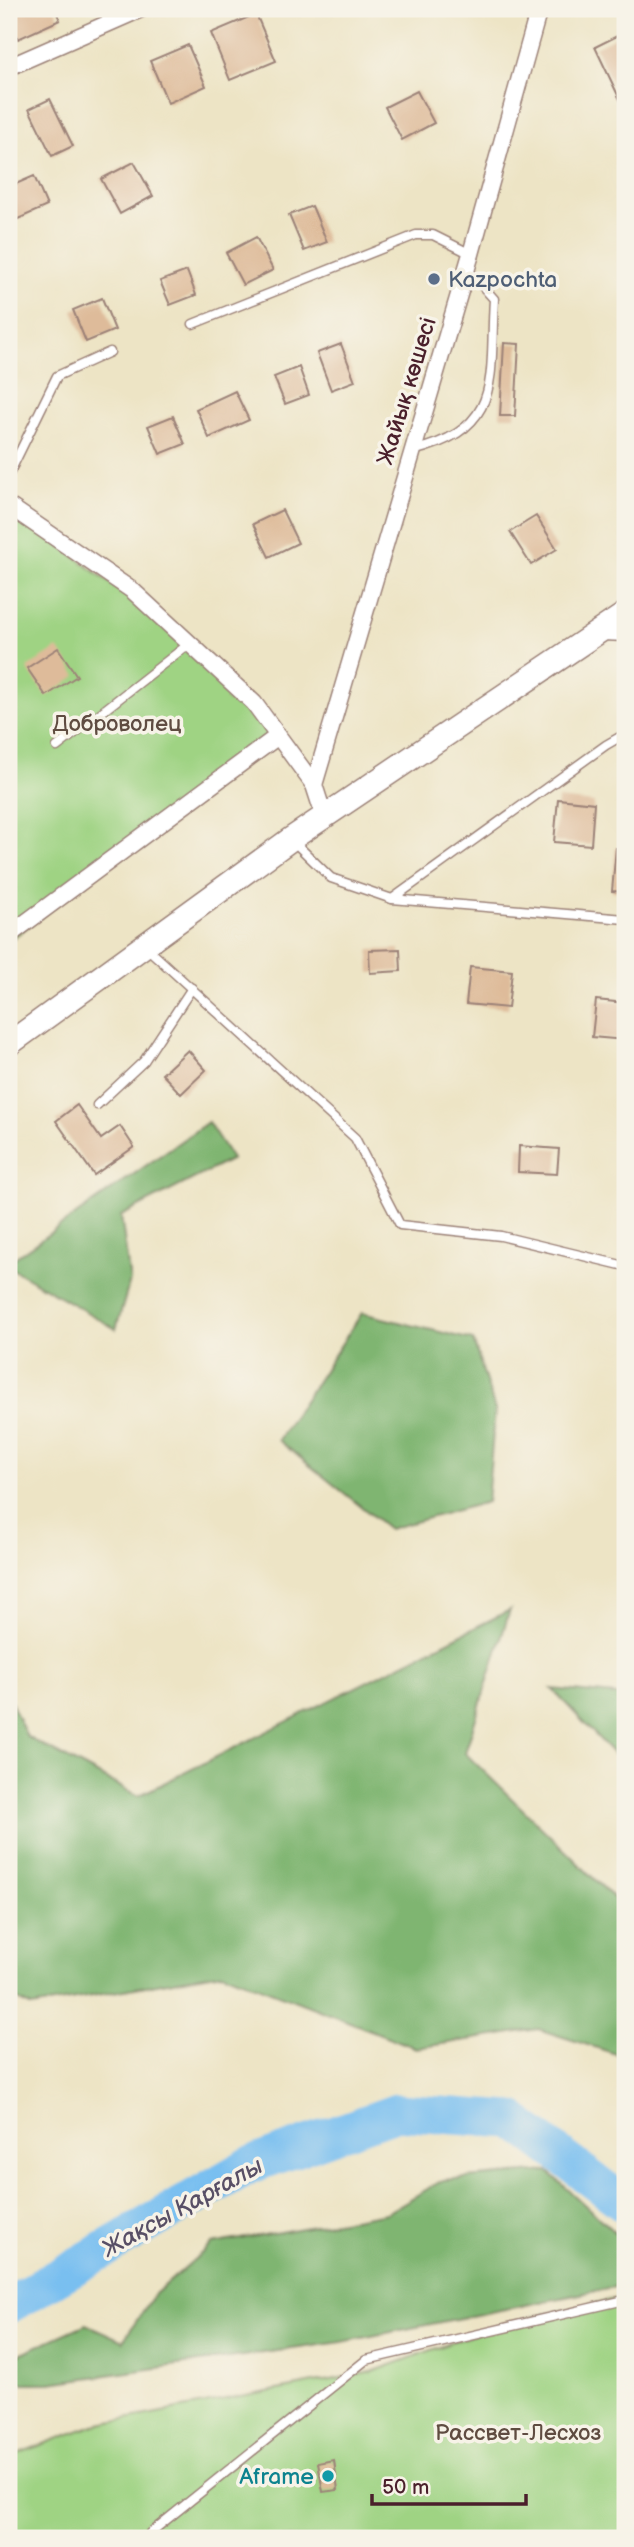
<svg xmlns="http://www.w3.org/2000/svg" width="634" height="2547" font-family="'Balsamiq Sans',sans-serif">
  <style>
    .green { fill: #9fd383; stroke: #747957; stroke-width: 2 }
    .forest { fill: #7fb571; stroke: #646a4e; stroke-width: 2 }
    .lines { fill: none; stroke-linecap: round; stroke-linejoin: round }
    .river { stroke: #79bff0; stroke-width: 37 }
    .building { fill: #debb9a }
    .lane-casing { stroke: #9c8278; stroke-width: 11 }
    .street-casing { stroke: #9c8278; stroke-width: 19 }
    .secondary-casing { stroke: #9c8278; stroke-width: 26 }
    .lane { stroke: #fff; stroke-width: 8 }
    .street { stroke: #fff; stroke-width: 16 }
    .secondary { stroke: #fff; stroke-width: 23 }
    .service-dot { fill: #5c6f8a; stroke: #f7f3e8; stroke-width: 2.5 }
    .culture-dot { fill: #0f9aa8; stroke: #f7f3e8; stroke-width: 2.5 }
    .labels { text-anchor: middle; stroke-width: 7; stroke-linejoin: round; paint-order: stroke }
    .service-label { font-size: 23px; fill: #4e5e75; stroke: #f7f3e8; text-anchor: start }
    .street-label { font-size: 23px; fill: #4a1f2b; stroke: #f7f3e8 }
    .park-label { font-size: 23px; fill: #5f4c41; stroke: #f7f3e8 }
    .culture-label { font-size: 23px; fill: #0d838f; stroke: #f7f3e8; text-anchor: end }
    .water-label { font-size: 24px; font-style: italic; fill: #584f66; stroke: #f7f3e8 }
  </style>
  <rect width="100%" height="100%" fill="#f7f3e8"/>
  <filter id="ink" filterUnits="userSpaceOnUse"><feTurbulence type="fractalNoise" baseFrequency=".0143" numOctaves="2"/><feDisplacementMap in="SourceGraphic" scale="14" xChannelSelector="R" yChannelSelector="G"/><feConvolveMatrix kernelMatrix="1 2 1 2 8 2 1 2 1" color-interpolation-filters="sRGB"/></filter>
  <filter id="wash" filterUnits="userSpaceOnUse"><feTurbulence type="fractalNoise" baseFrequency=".00686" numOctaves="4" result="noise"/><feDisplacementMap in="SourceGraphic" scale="28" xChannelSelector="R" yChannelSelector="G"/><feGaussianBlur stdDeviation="1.57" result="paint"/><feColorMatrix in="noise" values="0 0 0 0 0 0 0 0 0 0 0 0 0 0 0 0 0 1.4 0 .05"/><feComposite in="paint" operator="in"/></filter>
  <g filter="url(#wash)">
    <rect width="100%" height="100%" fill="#ede4c5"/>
    <!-- green -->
    <g class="green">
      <polygon points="9,507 190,643 278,736 9,941"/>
      <polygon points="614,2299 625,2299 625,2538 9,2538 9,2457 94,2425 372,2372 505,2323"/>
    </g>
    <!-- forest -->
    <g class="forest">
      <polygon points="208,1122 232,1159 121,1216 130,1281 116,1329 9,1267 9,1262"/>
      <polygon points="362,1313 473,1340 495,1410 487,1502 389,1529 278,1440"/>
      <polygon points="510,1610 465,1753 625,1909 625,2057 538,2029 416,2048 222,1972 32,2007 9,1996 9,1698 27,1737 138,1796"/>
      <polygon points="552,1689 625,1696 625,1766"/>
      <polygon points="548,2171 625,2242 625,2285 342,2342 50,2383 17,2383 9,2378 9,2359 86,2324 123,2341 154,2295 212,2244 386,2213 443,2180"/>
    </g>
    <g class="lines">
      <!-- river -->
      <polyline class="river" points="9,2305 250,2165 397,2112 513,2120 625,2204"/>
    </g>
    <g id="blocks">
      <!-- building -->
      <g class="building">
        <polygon points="9,9 55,9 60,20 18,39 9,19"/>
        <polygon points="256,14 276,61 230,80 211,33"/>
        <polygon points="625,32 625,110 595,47"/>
        <polygon points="188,45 206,86 168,103 150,61"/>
        <polygon points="417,91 434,123 402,140 385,107"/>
        <polygon points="50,99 73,146 52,156 29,109"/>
        <polygon points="134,162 153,196 120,214 101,179"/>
        <polygon points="34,176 47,206 9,223 9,187"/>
        <polygon points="312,206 327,242 304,251 289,215"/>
        <polygon points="256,237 273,270 243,285 226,253"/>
        <polygon points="187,271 196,295 170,305 160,281"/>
        <polygon points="102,298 115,330 86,342 73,310"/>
        <polygon points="504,343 519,344 515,416 500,416"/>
        <polygon points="341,344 355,381 331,390 317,353"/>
        <polygon points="299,367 309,395 285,404 274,377"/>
        <polygon points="235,391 249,420 209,438 196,409"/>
        <polygon points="173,416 185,444 160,454 148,426"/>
        <polygon points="282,510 298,543 269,557 253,524"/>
        <polygon points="536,516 557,549 531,565 510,532"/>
        <polygon points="58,648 77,676 46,696 27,668"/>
        <polygon points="558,799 594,803 591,845 554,842"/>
        <polygon points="616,848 625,849 625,892 612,891"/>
        <polygon points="400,949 401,971 370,973 369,950"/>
        <polygon points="470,967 512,971 508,1008 466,1004"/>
        <polygon points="596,1000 625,1003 625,1040 592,1037"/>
        <polygon points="188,1050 206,1070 181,1094 162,1074"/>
        <polygon points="77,1105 101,1139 120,1126 134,1147 94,1175 56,1121"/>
        <polygon points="519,1146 559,1149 557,1174 518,1172"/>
        <polygon points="334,2460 338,2490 323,2492 318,2463"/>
      </g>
    </g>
  </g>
  <g filter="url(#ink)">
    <use href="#blocks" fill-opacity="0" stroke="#9c8278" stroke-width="2"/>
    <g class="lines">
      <!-- lane casing -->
      <g class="lane-casing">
        <g id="lane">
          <polyline points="193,324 416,235 433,235 471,254"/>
          <path d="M 412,451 C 505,428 489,378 494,299 L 468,270"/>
          <polyline points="9,474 57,376 110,352"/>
          <polyline points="603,636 625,637"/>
          <polyline points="57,747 190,643"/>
          <polyline points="293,841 331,878 392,899 606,745 625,734"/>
          <polyline points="392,899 625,919"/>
          <polyline points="147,948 355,1138 400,1225 501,1236 625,1266"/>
          <polyline points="97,1105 144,1061 192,988"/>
          <polyline points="148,2538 150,2533 366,2360 625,2300"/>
        </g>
      </g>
      <!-- street casing -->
      <g class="street-casing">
        <g id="street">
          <polyline points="9,67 141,9"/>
          <polyline points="9,506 133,591 254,703 314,785 324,816"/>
          <polyline points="314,785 471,254 539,9"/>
          <polyline points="9,935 278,736"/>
        </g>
      </g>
      <!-- secondary casing -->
      <g class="secondary-casing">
        <polyline id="secondary" points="9,1044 291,839 625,614"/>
      </g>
      <!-- lane -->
      <use href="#lane" class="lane"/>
      <!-- street -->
      <use href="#street" class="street"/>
      <!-- secondary -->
      <use href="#secondary" class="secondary"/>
    </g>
  </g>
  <!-- markers -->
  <circle class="service-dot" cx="434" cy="279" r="7"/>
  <circle class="culture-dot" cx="328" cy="2476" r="7"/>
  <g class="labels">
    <!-- service labels -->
    <g class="service-label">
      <text x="448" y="287">Kazpochta</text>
    </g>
    <!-- street labels -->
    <g class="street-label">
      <text transform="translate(406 391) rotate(-73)" y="8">Жайық көшесі</text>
    </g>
    <!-- park labels -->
    <g class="park-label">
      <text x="117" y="731">Доброволец</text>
      <text x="518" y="2440">Рассвет-Лесхоз</text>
    </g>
    <!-- culture labels -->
    <g class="culture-label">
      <text x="314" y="2484">Aframe</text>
    </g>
    <!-- water labels -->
    <g class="water-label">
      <text transform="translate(182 2207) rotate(-29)" y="8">Жақсы Қарғалы</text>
    </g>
  </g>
  <!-- margin -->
  <rect width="634" height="2547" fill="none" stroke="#f7f3e8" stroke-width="35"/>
  <!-- scale -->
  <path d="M372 2494v10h154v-10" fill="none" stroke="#4a1f2b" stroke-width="3.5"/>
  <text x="382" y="2494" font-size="21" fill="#4a1f2b" stroke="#f7f3e8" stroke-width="5" paint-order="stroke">50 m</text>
</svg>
